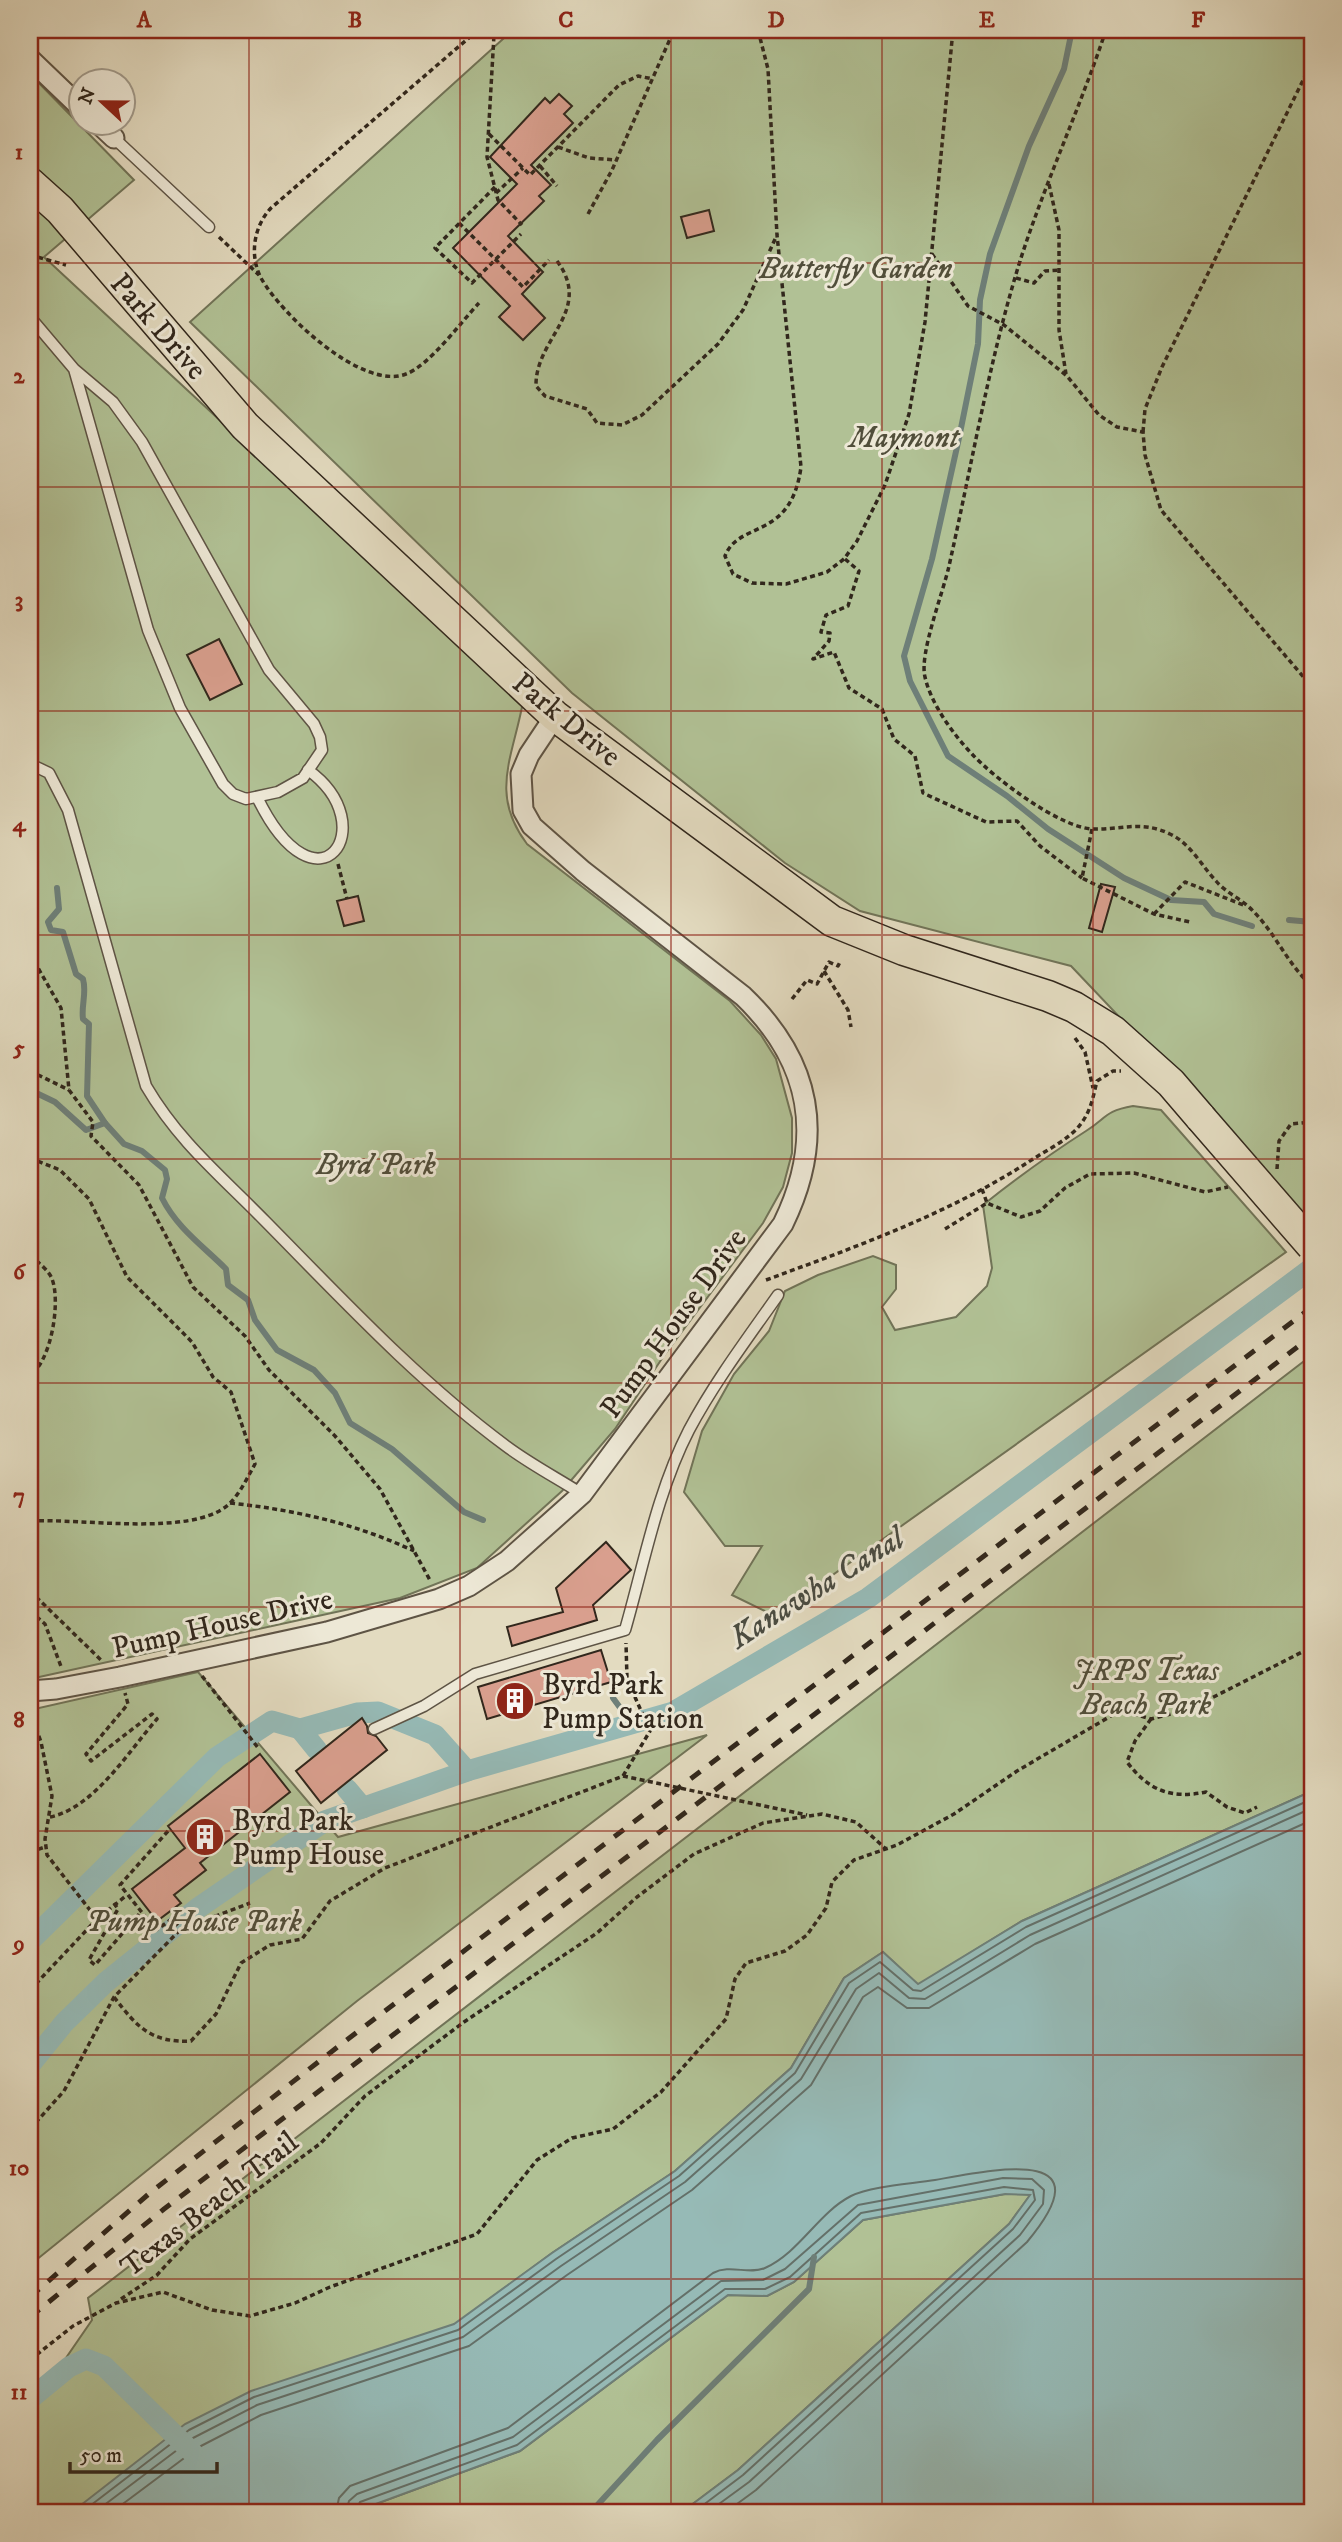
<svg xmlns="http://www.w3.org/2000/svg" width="1342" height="2542" font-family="'IM FELL DW Pica',serif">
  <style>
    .green { fill: #b1c195; stroke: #717458; stroke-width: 2 }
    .water { fill: #96bab6; stroke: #6e7f78; stroke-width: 2 }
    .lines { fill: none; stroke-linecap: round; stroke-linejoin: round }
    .shore { stroke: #647069; stroke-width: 2 }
    .stream { stroke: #6e7f78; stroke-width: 6 }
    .canal { stroke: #96bab6; stroke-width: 21 }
    .building { fill: #d99f8e; stroke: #31271c; stroke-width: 2 }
    .service-casing { stroke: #5e5445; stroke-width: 13 }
    .minor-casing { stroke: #5e5445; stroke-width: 23 }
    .primary-casing { stroke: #31271c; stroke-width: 33 }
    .path { stroke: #31271c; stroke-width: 3.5; stroke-dasharray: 5 3.5; stroke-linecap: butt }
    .service { stroke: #ede8d6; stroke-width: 10 }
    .minor { stroke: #ede8d6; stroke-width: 19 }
    .primary { stroke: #e3dbc0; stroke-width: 30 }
    .rail { stroke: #31271c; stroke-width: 5; stroke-dasharray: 12 12; stroke-linecap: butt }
    .primary-bridge-casing { stroke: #31271c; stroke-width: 33; stroke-linecap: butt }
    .primary-bridge { stroke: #e3dbc0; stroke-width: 30 }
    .grid { fill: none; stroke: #8f2418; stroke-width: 2; stroke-opacity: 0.55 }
    .labels { text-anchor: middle; stroke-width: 6; stroke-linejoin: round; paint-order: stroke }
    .park-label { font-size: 30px; font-style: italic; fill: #514e3a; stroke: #ede8d6 }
    .street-label { font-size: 30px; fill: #31271c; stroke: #ede8d6 }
    .poi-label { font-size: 30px; fill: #31271c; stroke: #ede8d6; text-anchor: start }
    .water-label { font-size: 32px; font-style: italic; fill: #4a4c42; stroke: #ede8d6 }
    .neatline { fill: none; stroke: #8f2418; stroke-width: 2.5 }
    .grid-label { font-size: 23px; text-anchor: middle; font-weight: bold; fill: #8f2418 }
  </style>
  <rect width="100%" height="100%" fill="#e3dbc0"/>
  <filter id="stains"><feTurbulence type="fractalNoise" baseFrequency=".00286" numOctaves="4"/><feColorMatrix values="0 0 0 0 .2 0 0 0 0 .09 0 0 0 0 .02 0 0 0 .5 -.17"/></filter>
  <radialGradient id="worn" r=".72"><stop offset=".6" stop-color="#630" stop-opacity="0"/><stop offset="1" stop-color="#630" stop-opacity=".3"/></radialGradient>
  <!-- green -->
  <g class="green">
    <polygon points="513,30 1312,30 1312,1245 1184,1085 1071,966 860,911 785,863 572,693 190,322"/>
    <path d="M 30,74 L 134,180 L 44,257 L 523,702 C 513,757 489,794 527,844 L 730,1001 L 761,1035 L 776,1059 L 792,1118 L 792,1153 L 783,1187 L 763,1223 L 663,1357 L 615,1429 L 562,1491 L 477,1568 L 400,1598 L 30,1679 Z"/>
    <path d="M 1133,1106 L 1161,1110 L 1286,1252 L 775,1616 L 732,1595 L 762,1546 L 725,1546 L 684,1492 L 702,1431 L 734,1374 L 769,1331 L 785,1291 L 818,1275 L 873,1256 L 896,1265 L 896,1289 L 882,1307 L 895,1330 L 956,1317 L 987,1286 L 992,1268 L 983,1205 C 1017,1178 1050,1154 1086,1131 C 1107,1118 1104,1111 1133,1106 Z"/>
    <polygon points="1312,1355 1312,1791 1022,1921 918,1985 883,1952 844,1978 791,2068 675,2171 552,2253 446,2331 92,2512 30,2512 30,2398 48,2384 92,2320 88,2298"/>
    <polygon points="198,1672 338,1837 707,1735 357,2001 30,2265 30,1710"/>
    <polygon points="1005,2194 1031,2194 1009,2224 738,2470 682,2512 354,2512 520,2451 728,2295 767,2296 794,2282 863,2220"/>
  </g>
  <!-- water -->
  <polygon class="water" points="1312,1791 1312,2512 682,2512 738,2470 1009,2224 1030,2195 1005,2194 863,2220 794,2282 767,2296 728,2295 520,2451 354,2512 72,2512 185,2424 251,2391 454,2324 552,2253 675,2171 791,2068 844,1978 883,1952 918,1984 1022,1921"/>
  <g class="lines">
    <!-- shore -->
    <g class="shore">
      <polyline points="82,2512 189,2430 254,2397 458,2330 556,2259 679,2176 795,2073 849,1983 880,1962 913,1990 921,1991 1026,1927 1312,1799"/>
      <polyline points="95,2512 193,2438 257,2405 463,2337 561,2266 685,2182 801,2079 856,1989 879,1973 909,1998 925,1999 1030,1935 1312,1808"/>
      <polyline points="112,2512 199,2447 261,2415 469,2346 567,2275 692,2190 811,2085 863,1997 878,1987 907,2008 929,2008 1035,1944 1312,1820"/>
      <path d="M 336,2512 L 339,2498 L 350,2486 L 508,2428 L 713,2273 C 730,2264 749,2275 765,2268 C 800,2252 818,2213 851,2196 C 872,2186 911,2184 935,2180 C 991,2170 1109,2144 1027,2242 L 756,2490 L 726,2512"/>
      <polyline points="346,2512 349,2501 357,2494 513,2437 721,2281 763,2280 785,2269 858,2205 1003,2178 1032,2179 1044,2190 1043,2204 1020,2235 749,2482 708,2512"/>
      <polyline points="355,2512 360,2502 517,2445 725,2289 765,2289 790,2277 861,2213 1004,2187 1033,2190 1035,2200 1013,2229 743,2475 694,2512"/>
    </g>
    <!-- stream -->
    <g class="stream">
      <polyline points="1072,30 1064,69 1029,146 990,254 980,300 978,344 959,438 932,559 904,656 910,681 948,756 1007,796 1048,829 1124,878 1171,900 1204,902 1214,914 1252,926"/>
      <path d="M 57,888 L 59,909 L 48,922 L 51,930 L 63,932 L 76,974 L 83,979 C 87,993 81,1005 83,1019 L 89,1024 L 87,1096 L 105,1123"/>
      <polyline points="1289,920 1312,922"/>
      <path d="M 30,1090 L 55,1102 L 86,1130 L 105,1123 L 124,1144 L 142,1151 L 165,1170 L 167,1179 L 162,1198 C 177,1228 203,1246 226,1269 L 228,1285 L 248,1300 L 255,1320 L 277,1350 L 314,1370 L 335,1393 L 350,1423 L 392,1449 L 464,1512 L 483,1520"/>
      <polyline points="613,1698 632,1724"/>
      <polyline points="591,2512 657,2440 809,2289 814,2257"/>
    </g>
    <!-- canal -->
    <g class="canal">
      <polyline points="300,1729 317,1750"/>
      <polyline points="347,1789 363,1808"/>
      <polyline points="30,1941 217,1757 272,1721 300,1729 357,1713 378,1712 435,1735 467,1771 673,1712 868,1598 1312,1268"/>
      <polyline points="30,2065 64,2023 106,1982 198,1908 325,1821 467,1771"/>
      <polyline points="30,2399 69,2367 86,2359 104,2366 192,2452"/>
    </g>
  </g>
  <!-- building -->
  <g class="building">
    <polygon points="559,94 572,106 564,114 573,123 531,165 551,185 539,196 544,201 508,236 543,272 522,294 545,318 523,340 499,317 510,306 453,248 517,184 490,157 545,98 550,103"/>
    <polygon points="709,210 714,231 687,238 681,217"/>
    <polygon points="219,639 242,684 210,700 187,655"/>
    <polygon points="1101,884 1115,887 1102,932 1089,928"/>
    <polygon points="358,896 364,921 344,926 337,901"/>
    <polygon points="606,1542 631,1570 593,1605 597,1620 512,1646 507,1627 563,1612 556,1588"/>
    <polygon points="601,1650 611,1682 487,1719 478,1687"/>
    <polygon points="362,1718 367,1726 368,1733 376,1736 387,1750 321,1803 296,1771"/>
    <polygon points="260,1754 290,1792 200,1863 206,1870 174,1895 181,1903 157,1921 132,1889 185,1848 168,1826"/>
  </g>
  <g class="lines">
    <!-- service casing -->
    <g class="service-casing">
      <g id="service">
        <polyline points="114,138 209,227"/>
        <polyline points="30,317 74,369 113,402 142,442 269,670 314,724 320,737 322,750 303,778 278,792 246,799 233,794 223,784 180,708 148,630 74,369"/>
        <path d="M 30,764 L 49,773 L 68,810 L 146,1086 C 179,1142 220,1175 265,1221 C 342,1299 417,1380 506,1446 C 530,1464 557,1478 582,1494"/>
        <path d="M 257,797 C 318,923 385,825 308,770"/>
        <path d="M 374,1729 L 424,1706 L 475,1674 L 625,1630 C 644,1564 657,1492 689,1430 C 714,1383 747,1339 778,1295"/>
      </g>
    </g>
    <!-- minor casing -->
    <g class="minor-casing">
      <g id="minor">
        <polyline points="30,59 80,107"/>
        <polyline points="97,122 114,138"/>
        <path d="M 30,1691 L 56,1689 L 120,1677 L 327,1632 L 439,1599 L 469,1586 L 507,1561 L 582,1494 L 783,1224 C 825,1138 812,1062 743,996 L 583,871 L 532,826 L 523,810 L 521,774 L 529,755 L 555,716"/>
      </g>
    </g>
    <!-- primary casing -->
    <g class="primary-casing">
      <polyline id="primary" points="30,183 60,210 245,426 555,716 832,921 904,950 1048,996 1074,1007 1113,1031 1171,1083 1201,1118"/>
    </g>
    <!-- path -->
    <g class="path">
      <path d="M 478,30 L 271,208 C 254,226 249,255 261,278 C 281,314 362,391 406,374 C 430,365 461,322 479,303"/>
      <polyline points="489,30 494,35 487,157 498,200 522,225"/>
      <path d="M 758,30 L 768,69 L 777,235 L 801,467 C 791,541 739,520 725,556 L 733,574 L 752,583 L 786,584 L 827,572 L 844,559 L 857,541 L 885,485 L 909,414 L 925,322 L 953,30"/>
      <path d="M 1106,30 C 1080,108 1045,183 1020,261 C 989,361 972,464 949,566 C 943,593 919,654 925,677 C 931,704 953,734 972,754 C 994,778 1060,828 1093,829 C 1122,830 1141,820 1170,834 C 1190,843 1201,865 1216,881 C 1226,893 1242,899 1253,911 C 1276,934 1288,965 1312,986"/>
      <polyline points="489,134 530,175 619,85 638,76 653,79"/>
      <polyline points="558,147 589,158 616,160"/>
      <polyline points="540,166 557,186"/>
      <polyline points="1049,184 1059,230 1059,330 1066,374"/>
      <polyline points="495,187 435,248 472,283 521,234"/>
      <polyline points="496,193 523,168"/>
      <polyline points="588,214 612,170 674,30"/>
      <polyline points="459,223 523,287 549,260"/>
      <polyline points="219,237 259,275"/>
      <polyline points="932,254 968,306 1004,325 1067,376 1099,415 1117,427 1143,432 1145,455 1161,510 1312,687"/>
      <polyline points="30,255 66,265"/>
      <path d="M 557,261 C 594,311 535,338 536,386 L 545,396 L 587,409 L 597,423 L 622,425 L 642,415 L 718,344 L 743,310 L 776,237"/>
      <polyline points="1016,278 1034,283 1045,271 1060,270"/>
      <polyline points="1143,432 1145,409 1162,367 1312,62"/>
      <polyline points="845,559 859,571 848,606 826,615 821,632 830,633 829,641 813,659 834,652 849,688 882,709 894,739 915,756 923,793 986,822 1017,821 1040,846 1082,878"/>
      <polyline points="1092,829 1082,878 1154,914 1190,922"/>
      <polyline points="338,864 347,899"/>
      <polyline points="1154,914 1185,882 1246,906"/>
      <polyline points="30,954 61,1008 69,1090 93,1122 91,1136 139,1185 193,1287 245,1336 269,1370 335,1436 380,1489 431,1582"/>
      <polyline points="824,971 848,1010 851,1027"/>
      <polyline points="792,999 807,980 817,984 829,962 838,966 841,960"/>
      <polyline points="1075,1038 1085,1052 1093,1088"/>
      <polyline points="30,1071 69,1090"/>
      <path d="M 30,1158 L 60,1170 L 89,1199 L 127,1277 L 192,1342 L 213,1377 L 231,1392 L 255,1464 C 247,1478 240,1494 228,1505 C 191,1537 81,1518 30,1521"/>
      <polyline points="1277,1169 1279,1141 1291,1124 1312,1122"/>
      <polyline points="982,1189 987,1203"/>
      <polyline points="945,1229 987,1203 1021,1217 1040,1211 1065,1188 1090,1174 1134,1173 1205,1192 1228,1187"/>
      <path d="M 30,1255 C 36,1261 49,1270 52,1279 C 61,1302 51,1362 30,1375"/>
      <path d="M 30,1260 C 42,1278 37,1302 30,1321"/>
      <path d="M 766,1280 C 858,1246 951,1213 1033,1159 C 1049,1149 1069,1139 1080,1125 C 1091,1111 1093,1097 1097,1081 L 1113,1071 L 1121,1071"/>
      <path d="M 230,1503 C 295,1510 354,1523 414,1551"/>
      <polyline points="30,1591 101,1660"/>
      <polyline points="30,1611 45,1624 62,1669"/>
      <polyline points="202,1676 259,1749"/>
      <polyline points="30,1712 41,1742 52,1796 45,1839 47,1855 97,1919"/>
      <path d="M 1151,1719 L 1135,1741 L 1127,1762 C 1149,1791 1171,1799 1206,1792 L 1227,1807 L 1245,1813 L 1257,1807"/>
      <polyline points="623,1776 650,1731 627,1679 626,1643"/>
      <path d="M 50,1817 C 94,1808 128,1752 157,1719 L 152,1714 L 91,1761 L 86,1754 L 128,1704 L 125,1693"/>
      <polyline points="168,1831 120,1885 156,1930 172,1919 181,1929"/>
      <polyline points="30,1852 45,1847"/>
      <polyline points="114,1903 118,1909 89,1960 95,1965 141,1912"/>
      <polyline points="30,1990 97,1919 127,1895"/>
      <path d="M 114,1997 C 137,2027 151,2043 191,2041 L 216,2014 L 241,1963 L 270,1945 L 302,1939 L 330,1901 L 385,1868 L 623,1776 L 807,1815"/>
      <polyline points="30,2129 64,2091 114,1997 181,1929 250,1903"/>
      <polyline points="121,2299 157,2275 190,2239 321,2143 365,2096 464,2022 597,1933 637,1897 694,1854 763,1823 822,1814 856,1822 886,1849"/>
      <polyline points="30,2360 73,2326 116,2303 163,2292 212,2310 250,2316 295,2303 330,2287 477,2234 537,2160 572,2138 613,2129 661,2092 726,2019 735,1979 746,1963 785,1951 807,1935 826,1908 832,1882 854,1860 897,1845 954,1814 1017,1771 1121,1710 1151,1719 1190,1709 1312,1647"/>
    </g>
    <!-- service -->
    <use href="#service" class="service"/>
    <!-- minor -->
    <use href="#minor" class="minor"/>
    <!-- primary -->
    <use href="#primary" class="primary"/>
    <!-- rail -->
    <g class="rail">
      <polyline points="30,2297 151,2192 344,2042 1312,1307"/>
      <polyline points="30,2317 164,2209 1312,1336"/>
    </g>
    <!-- primary-bridge casing -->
    <g class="primary-bridge-casing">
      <polyline id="primary-bridge" points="1201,1118 1312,1246"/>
    </g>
    <!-- primary-bridge -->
    <use href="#primary-bridge" class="primary-bridge"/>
  </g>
  <!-- grid -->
  <path class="grid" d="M 249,30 L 249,2512M 460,30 L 460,2512M 671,30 L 671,2512M 882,30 L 882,2512M 1093,30 L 1093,2512M 30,263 L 1312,263M 30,487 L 1312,487M 30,711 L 1312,711M 30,935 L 1312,935M 30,1159 L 1312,1159M 30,1383 L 1312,1383M 30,1607 L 1312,1607M 30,1831 L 1312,1831M 30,2055 L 1312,2055M 30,2279 L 1312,2279"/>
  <!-- icons -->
  <defs>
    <g id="building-disc" transform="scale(2.0125)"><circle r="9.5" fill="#8f2418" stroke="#ede8d6"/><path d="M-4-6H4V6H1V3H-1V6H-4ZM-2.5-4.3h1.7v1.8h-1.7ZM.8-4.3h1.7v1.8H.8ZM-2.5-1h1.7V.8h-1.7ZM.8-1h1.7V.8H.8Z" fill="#fff"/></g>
  </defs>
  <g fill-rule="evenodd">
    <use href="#building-disc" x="515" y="1701"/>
    <use href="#building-disc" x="205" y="1837"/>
  </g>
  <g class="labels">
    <!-- park labels -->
    <g class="park-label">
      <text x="856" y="278">Butterfly Garden</text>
      <text x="904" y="447">Maymont</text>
      <text x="376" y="1174">Byrd Park</text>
      <text x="1146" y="1680">JRPS Texas<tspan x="1146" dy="34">Beach Park</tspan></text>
      <text x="194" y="1931">Pump House Park</text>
    </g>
    <!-- street labels -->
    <g class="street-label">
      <text transform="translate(159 326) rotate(49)" y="10">Park Drive</text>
      <text transform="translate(567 719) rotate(39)" y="10">Park Drive</text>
      <text transform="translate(673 1323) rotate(-54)" y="10">Pump House Drive</text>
      <text transform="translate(222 1623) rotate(-13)" y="10">Pump House Drive</text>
      <text transform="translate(209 2204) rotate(-38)" y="10">Texas Beach Trail</text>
    </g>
    <!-- poi labels -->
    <g class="poi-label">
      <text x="542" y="1694">Byrd Park<tspan x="542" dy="34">Pump Station</tspan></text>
      <text x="232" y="1830">Byrd Park<tspan x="232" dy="34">Pump House</tspan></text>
    </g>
    <!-- water labels -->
    <g class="water-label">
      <text transform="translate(816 1587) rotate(-32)" y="11">Kanawha Canal</text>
    </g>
  </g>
  <!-- margin -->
  <rect width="1342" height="2542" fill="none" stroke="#e3dbc0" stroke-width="77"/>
  <!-- north arrow -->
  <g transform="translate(102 102) rotate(292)"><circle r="33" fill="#ede8d6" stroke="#a29b8c" stroke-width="2"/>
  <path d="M0-5L12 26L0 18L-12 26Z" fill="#8f2418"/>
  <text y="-10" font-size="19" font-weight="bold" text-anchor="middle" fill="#31271c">N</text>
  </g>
  <!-- scale -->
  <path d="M70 2462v10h147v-10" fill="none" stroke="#31271c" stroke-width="3.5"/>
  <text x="80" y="2462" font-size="21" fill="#31271c" stroke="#ede8d6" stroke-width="5" paint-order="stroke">50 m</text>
  <rect x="38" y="38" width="1266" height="2466" class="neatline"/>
  <g class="grid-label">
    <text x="144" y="27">A</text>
    <text x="355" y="27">B</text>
    <text x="566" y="27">C</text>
    <text x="776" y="27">D</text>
    <text x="987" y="27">E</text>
    <text x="1198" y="27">F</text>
    <text x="19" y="159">1</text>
    <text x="19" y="383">2</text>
    <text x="19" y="607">3</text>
    <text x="19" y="831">4</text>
    <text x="19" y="1055">5</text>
    <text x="19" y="1279">6</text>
    <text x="19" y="1503">7</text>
    <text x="19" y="1727">8</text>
    <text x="19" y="1951">9</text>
    <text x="19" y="2175">10</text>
    <text x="19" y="2399">11</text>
  </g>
  <rect width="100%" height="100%" filter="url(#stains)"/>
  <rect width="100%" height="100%" fill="url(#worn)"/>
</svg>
